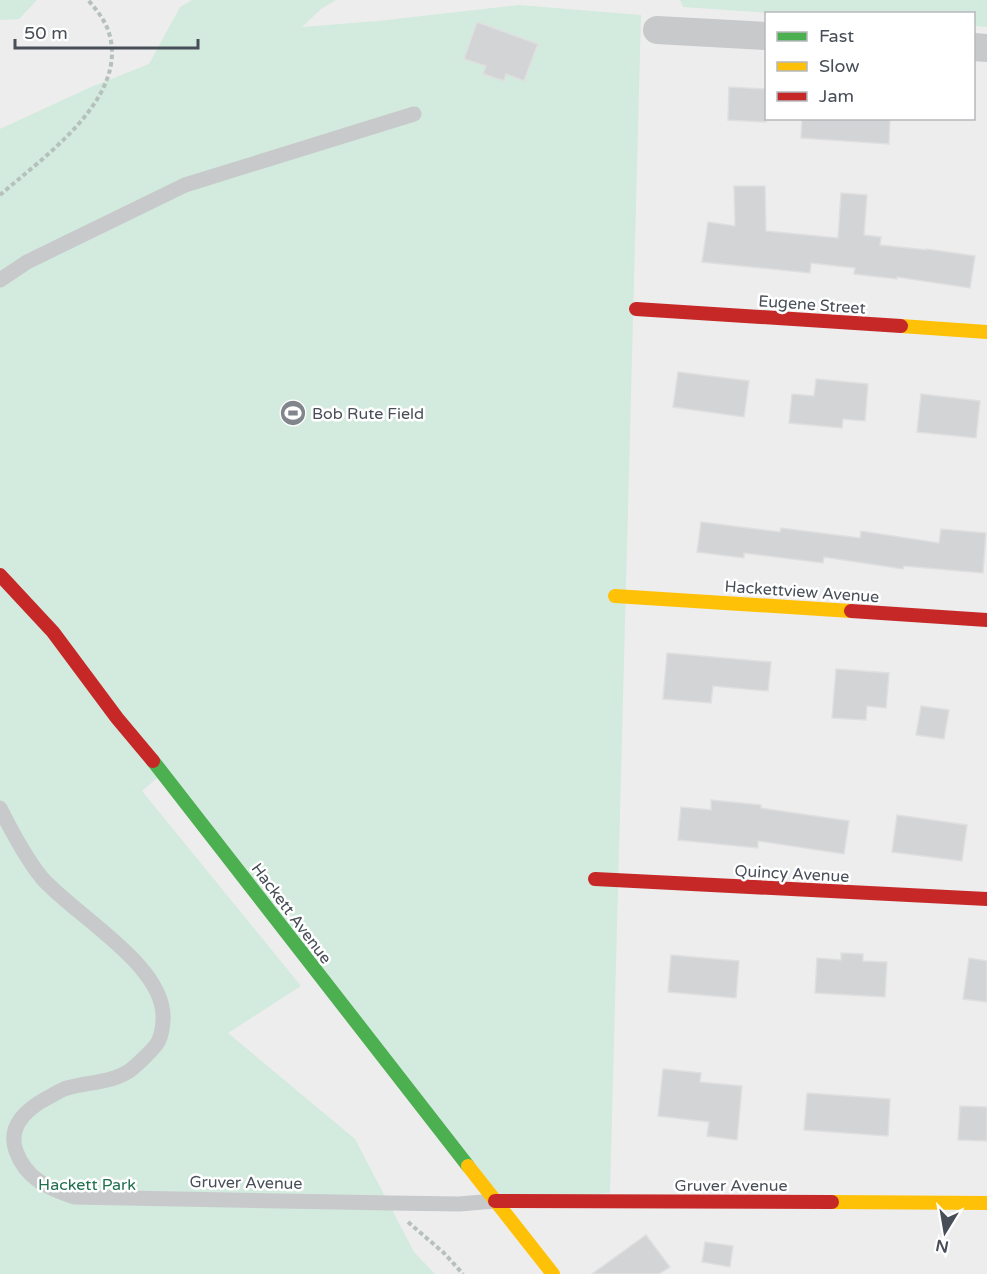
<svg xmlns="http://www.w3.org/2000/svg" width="987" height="1274" font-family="'Varela Round',sans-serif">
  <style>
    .green { fill: #d3eade }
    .building { fill: #d3d4d6; stroke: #dfdfe0; stroke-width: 1.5 }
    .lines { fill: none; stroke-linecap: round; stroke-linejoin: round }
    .path { stroke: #b6c0bd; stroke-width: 4; stroke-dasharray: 4.5 3; stroke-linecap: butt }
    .lane { stroke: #c8c9cb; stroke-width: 15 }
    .street { stroke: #c8c9cb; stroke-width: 28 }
    .fast { stroke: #4caf50; stroke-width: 14 }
    .slow { stroke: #ffc107; stroke-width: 14 }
    .jam { stroke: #c62828; stroke-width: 14 }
    .labels { text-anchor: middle; stroke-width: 5; stroke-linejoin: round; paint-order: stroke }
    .street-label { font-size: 16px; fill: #474e57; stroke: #fff }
    .poi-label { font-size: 16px; fill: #474e57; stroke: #fff; text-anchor: start }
    .park-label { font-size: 16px; fill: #206f4e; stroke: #fff }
  </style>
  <rect width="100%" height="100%" fill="#ededed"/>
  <!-- green -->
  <g class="green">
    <polygon points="0,0 37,0 19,19 0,20"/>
    <polygon points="192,0 336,0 321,9 302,27 378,21 519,5 641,15 610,1193 495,1201 163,773 142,791 301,986 228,1033 355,1139 414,1252 435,1274 0,1274 0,129 91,87 149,64 180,7"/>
    <polygon points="680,0 987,0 987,27 974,26 974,14 784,14 683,7"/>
  </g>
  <!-- building -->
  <g class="building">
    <polygon points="477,22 538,44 524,81 506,74 504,81 483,74 486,66 464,59"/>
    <polygon points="729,87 766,89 766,122 728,120"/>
    <polygon points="802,118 890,118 889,144 801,138"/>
    <polygon points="734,186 765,186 766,231 838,238 841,193 867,195 864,235 881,237 880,245 927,250 927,249 975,256 970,288 897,277 897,279 854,274 855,268 811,263 810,273 702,262 708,222 735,226"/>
    <polygon points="678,372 749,381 744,417 673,407"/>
    <polygon points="816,379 868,384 865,421 843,419 842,428 789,423 792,394 814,396"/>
    <polygon points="921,394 980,401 976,438 917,432"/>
    <polygon points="701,522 780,532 781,528 860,538 861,531 939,543 941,529 986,533 983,573 904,566 903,569 824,557 823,563 744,553 744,558 697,552"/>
    <polygon points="667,653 771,662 768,691 713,686 711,703 663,699"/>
    <polygon points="836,669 889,673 886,708 867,706 866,720 832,718"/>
    <polygon points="921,706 949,710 944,739 916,735"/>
    <polygon points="711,800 761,805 761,808 849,821 844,854 758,841 758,848 678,840 681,807 711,810"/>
    <polygon points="897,815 967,825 962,861 892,852"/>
    <polygon points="841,953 863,954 863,961 887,962 885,997 815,993 817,958 841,960"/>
    <polygon points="671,955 739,961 736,998 668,992"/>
    <polygon points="969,958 987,961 987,1002 963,999"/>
    <polygon points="663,1069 701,1073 700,1082 742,1086 737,1140 707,1136 709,1122 658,1116"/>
    <polygon points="807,1093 890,1099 888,1136 804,1130"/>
    <polygon points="960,1106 987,1107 987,1141 958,1140"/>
    <polygon points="646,1235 670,1267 659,1274 592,1274"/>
    <polygon points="705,1242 733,1246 730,1267 702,1262"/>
  </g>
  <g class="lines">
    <!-- path -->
    <g class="path">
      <path d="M 0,195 C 42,158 132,97 108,30 C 104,19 96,9 88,0"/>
      <polyline points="408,1222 444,1253 463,1274"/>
    </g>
    <!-- lane -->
    <g class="lane">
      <polyline points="0,280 27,262 185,185 414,114"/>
      <path d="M 0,808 C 12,832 25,857 42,878 C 74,915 167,966 163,1020 C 163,1026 161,1037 158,1042 C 154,1049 135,1067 129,1071 C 111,1083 87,1082 67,1088 C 60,1090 53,1095 47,1098 C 27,1109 7,1126 16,1151 C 26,1179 48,1188 74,1197 L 391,1203 L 459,1204 L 495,1201"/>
    </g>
    <!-- street -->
    <g class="street">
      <polyline points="657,30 766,36"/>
      <polyline points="974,47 987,48"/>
    </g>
    <!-- fast -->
    <polyline class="fast" points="153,761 468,1166"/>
    <!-- slow -->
    <g class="slow">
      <polyline points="901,326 987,332"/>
      <polyline points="615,596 851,611"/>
      <polyline points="468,1166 553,1274"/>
      <polyline points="832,1202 987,1203"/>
    </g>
    <!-- jam -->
    <g class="jam">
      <polyline points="636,309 901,326"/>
      <polyline points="0,575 53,632 117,718 153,761"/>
      <polyline points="851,611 987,620"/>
      <polyline points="595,879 987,899"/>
      <polyline points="495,1201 832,1202"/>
    </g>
  </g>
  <!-- icons -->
  <defs>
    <g id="stadium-disc" transform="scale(1.35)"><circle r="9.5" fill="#81868c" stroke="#fff"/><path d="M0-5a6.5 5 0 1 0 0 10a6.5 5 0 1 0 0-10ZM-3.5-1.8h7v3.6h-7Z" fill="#fff"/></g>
  </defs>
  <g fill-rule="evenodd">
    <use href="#stadium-disc" x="293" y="413"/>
  </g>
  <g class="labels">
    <!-- street labels -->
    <g class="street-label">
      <text transform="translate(812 304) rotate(4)" y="6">Eugene Street</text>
      <text transform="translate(802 591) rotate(4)" y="6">Hackettview Avenue</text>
      <text transform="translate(792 873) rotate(3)" y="6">Quincy Avenue</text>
      <text transform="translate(292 913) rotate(53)" y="6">Hackett Avenue</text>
      <text transform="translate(246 1182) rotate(1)" y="6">Gruver Avenue</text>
      <text x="731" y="1191">Gruver Avenue</text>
    </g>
    <!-- poi labels -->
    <g class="poi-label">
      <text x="312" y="419">Bob Rute Field</text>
    </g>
    <!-- park labels -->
    <g class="park-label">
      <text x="87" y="1190">Hackett Park</text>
    </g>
  </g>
  <!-- legend -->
  <rect x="765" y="12" width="210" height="108" fill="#ffffff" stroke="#b5b8bc" stroke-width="1.5"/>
  <rect x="777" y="32" width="30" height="9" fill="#4caf50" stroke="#b5b8bc" stroke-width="1.5"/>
  <text x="819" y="42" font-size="18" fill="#474e57">Fast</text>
  <rect x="777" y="62" width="30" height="9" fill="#ffc107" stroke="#b5b8bc" stroke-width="1.5"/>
  <text x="819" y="72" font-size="18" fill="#474e57">Slow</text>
  <rect x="777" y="92" width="30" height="9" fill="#c62828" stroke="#b5b8bc" stroke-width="1.5"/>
  <text x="819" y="102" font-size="18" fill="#474e57">Jam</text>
  <!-- north arrow -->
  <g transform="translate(945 1232) rotate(191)" stroke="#ffffff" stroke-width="4.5" paint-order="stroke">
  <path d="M0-4.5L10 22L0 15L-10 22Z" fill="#474e57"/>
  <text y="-9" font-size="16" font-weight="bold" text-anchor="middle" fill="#474e57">N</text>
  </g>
  <!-- scale -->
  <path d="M15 39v9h183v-9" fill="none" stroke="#474e57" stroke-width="3"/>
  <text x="24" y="39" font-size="18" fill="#474e57" stroke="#ffffff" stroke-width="4.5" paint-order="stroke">50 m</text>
</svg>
